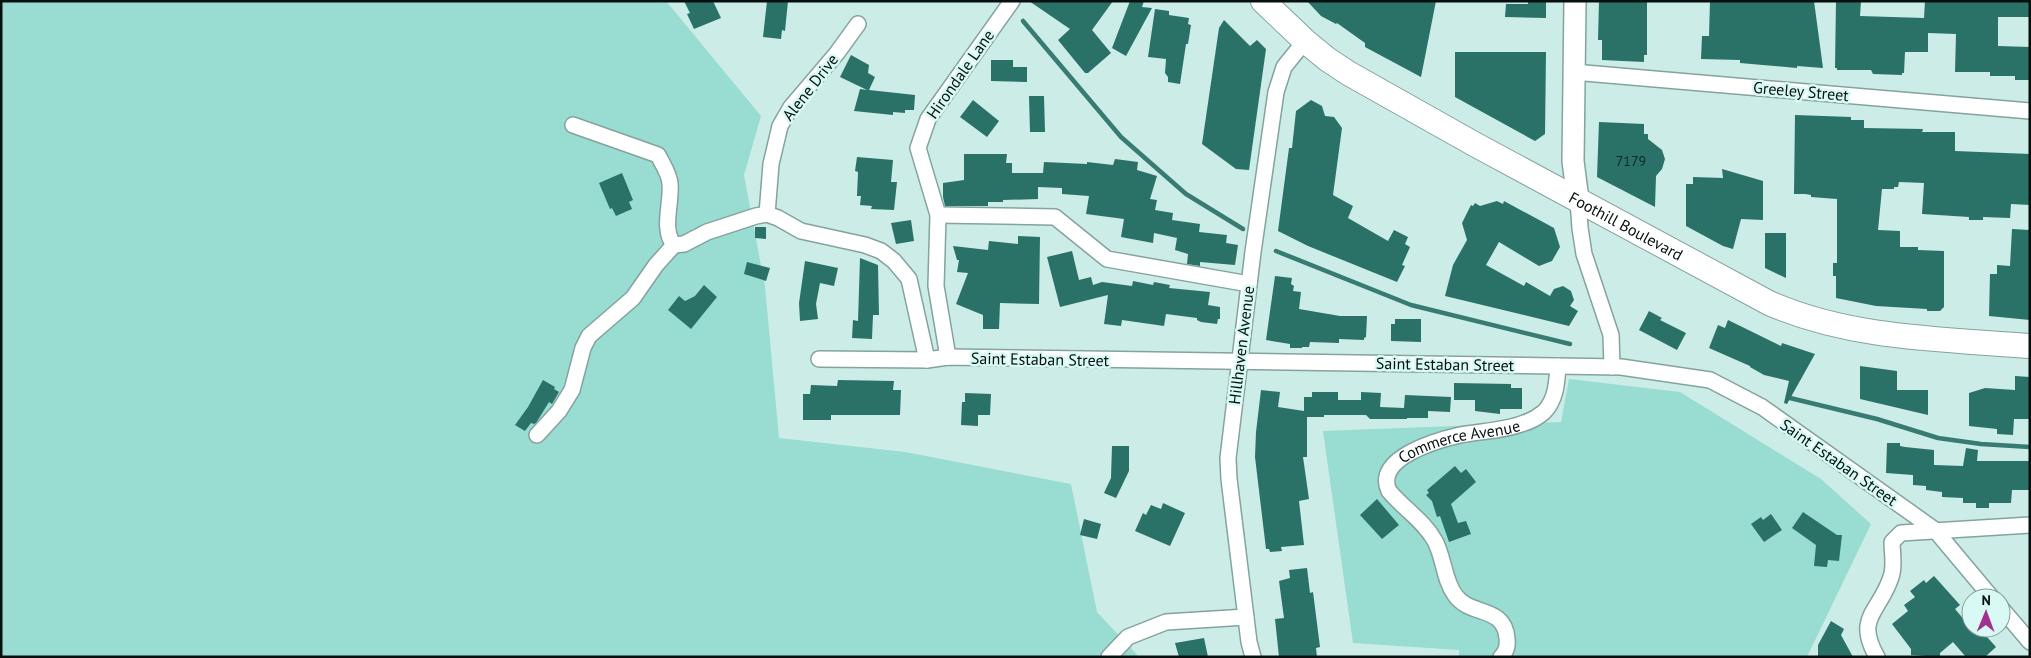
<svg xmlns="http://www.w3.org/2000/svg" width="2031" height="658" font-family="'PT Sans',sans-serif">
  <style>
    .green { fill: #99dcd2 }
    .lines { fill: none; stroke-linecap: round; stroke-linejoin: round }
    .stream { stroke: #377b72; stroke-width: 4.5 }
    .building { fill: #2a7168 }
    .street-casing { stroke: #84a39e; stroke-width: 18 }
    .secondary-casing { stroke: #84a39e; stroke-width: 24 }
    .primary-casing { stroke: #84a39e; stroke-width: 26 }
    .street { stroke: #fff; stroke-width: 15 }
    .secondary { stroke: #fff; stroke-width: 21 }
    .primary { stroke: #fff; stroke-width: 24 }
    .labels { text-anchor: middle; stroke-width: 5; stroke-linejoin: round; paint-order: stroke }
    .number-label { font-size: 14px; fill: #0f2925 }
    .street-label { font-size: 16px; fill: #06110f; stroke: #d9faf4 }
  </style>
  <rect width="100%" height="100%" fill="#ccece7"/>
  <!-- green -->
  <g class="green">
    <polygon points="1,1 666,1 761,116 744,175 765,287 779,438 905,452 1071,484 1097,612 1139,657 1,657"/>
    <polygon points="1569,379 1680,392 1821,479 1871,524 1807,657 1459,657 1459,650 1353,643 1323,431 1561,422"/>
  </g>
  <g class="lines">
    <!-- stream -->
    <g class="stream">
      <polyline points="1023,21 1121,137 1186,194 1243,229"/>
      <polyline points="1276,251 1411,305 1570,344"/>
      <polyline points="1790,398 1877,419 1938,438 1981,444 2030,447"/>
    </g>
  </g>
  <!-- building -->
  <g class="building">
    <polygon points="684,1 713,1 721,18 694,29 687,14 690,13"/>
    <polygon points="767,1 788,1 785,31 782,30 781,39 763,37"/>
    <polygon points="1029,1 1113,1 1092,30 1111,53 1088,73 1085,73 1058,40 1070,29"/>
    <polygon points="1130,1 1144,1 1142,7 1152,8 1126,56 1112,48"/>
    <polygon points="1307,1 1436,1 1421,77 1365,47 1365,43 1337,23 1336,24 1321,16"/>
    <polygon points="1528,1 1546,1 1546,18 1505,17 1506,4 1528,4"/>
    <polygon points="1599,1 1647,1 1647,55 1644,55 1644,62 1602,60 1602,40 1598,40"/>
    <polygon points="1710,1 1814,1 1823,68 1797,66 1797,68 1740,63 1740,60 1701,59 1702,36 1709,36"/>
    <polygon points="1836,1 1861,1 1860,16 1924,18 1925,1 2030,1 2030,17 1998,17 1998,46 2030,47 2030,80 2015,80 2015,76 1990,76 1990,72 1955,72 1956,34 1928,33 1928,52 1905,52 1904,73 1902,73 1902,75 1873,74 1871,70 1837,70 1837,68 1835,68"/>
    <polygon points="1155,9 1169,11 1169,15 1189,18 1188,24 1191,25 1188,44 1186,44 1180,84 1168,82 1168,77 1165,73 1166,59 1148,57"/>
    <polygon points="1224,20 1250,46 1257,40 1266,49 1249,170 1236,169 1202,144 1219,28"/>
    <polygon points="1455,52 1546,52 1545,134 1535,141 1455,97"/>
    <polygon points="851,55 869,65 868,73 875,77 869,90 915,95 914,110 905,110 905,113 893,112 893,115 854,111 860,89 867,90 840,77"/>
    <polygon points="991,60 1013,60 1013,67 1027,67 1027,82 991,81"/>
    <polygon points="1029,96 1044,96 1045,132 1030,132"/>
    <polygon points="973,100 999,121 987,137 960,117"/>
    <polygon points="1311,100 1322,106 1325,116 1334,117 1342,128 1333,195 1353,206 1348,218 1388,241 1394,230 1408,237 1405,244 1410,247 1402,265 1405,266 1397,282 1308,246 1278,231 1289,148 1292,148 1296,111"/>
    <polygon points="1795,115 1851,117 1851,120 1864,120 1864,128 1923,129 1922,132 1955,132 1955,151 2030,154 2030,205 2011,204 2010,218 1983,217 1983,220 1969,220 1969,217 1922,214 1924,183 1899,182 1898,187 1894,187 1894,189 1882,189 1878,230 1900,231 1900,247 1918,247 1918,250 1944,251 1944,307 1940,311 1927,311 1927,309 1876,306 1836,298 1836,276 1833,276 1833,263 1837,263 1837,199 1811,197 1811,195 1805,194 1794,194"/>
    <polygon points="1599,122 1644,124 1644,134 1648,134 1648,139 1662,150 1665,159 1662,169 1656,176 1655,207 1597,177"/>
    <polygon points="964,154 1007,154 1006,163 1012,163 1012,173 1043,173 1044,162 1087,164 1087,162 1113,165 1115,159 1138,162 1137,170 1157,176 1150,199 1157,200 1155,210 1173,213 1172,220 1200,224 1199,232 1227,235 1226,243 1238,245 1235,265 1200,262 1200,266 1187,264 1188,254 1175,250 1177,238 1154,233 1153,243 1121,237 1124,219 1086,214 1089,196 1062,194 1062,188 1038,187 1038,199 1003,200 1003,202 988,202 988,206 945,206 943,197 943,183 964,180"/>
    <polygon points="857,157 893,160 891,182 897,182 894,210 871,209 872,206 860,205 861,196 857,196 858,172 855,171"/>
    <polygon points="1722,169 1763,181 1763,220 1741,219 1733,249 1723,246 1686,226 1686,184 1693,184 1693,177 1723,178"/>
    <polygon points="622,173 633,200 629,202 632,209 616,216 612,208 610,209 599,183"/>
    <polygon points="1497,201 1503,204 1504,201 1554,228 1560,247 1552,261 1539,266 1499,242 1486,265 1524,286 1526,282 1550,296 1554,289 1563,286 1571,291 1574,300 1570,306 1578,311 1569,326 1445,296 1453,265 1467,240 1462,223 1471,205 1473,206 1475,203 1480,206"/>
    <polygon points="911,220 914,241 896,244 891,223"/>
    <polygon points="755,227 766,227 766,239 755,238"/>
    <polygon points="2012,229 2030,230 2030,320 1989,316 1990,274 1997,274 1997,265 2010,266"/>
    <polygon points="1765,233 1786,233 1786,278 1765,268"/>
    <polygon points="1018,236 1040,237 1039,304 1000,303 999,329 983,329 983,315 956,304 968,273 957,272 959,260 957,260 953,246 988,250 989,241 1018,244"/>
    <polygon points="1072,251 1079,280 1091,277 1093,285 1102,282 1132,286 1133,281 1153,285 1154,282 1170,285 1169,288 1210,292 1208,305 1220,307 1220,319 1218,319 1217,324 1201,322 1197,320 1197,318 1166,314 1164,326 1122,320 1121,326 1104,324 1108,295 1060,307 1047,257"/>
    <polygon points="860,258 878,265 879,315 873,315 872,339 852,338 853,320 858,321"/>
    <polygon points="805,261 838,268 834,286 820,283 816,304 818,319 800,321 799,303"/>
    <polygon points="747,262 770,268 766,281 744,274"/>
    <polygon points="1275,276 1292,278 1291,284 1294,286 1293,291 1301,292 1299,309 1340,316 1367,316 1366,337 1364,338 1364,340 1339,339 1339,343 1310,342 1309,347 1302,347 1302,348 1290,348 1290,344 1266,340"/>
    <polygon points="704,285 717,297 691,329 668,310 679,296 685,301 695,296"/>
    <polygon points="1649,311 1662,318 1660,320 1686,333 1677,350 1639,330"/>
    <polygon points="1395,319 1421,319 1421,342 1391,341 1391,324 1395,324"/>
    <polygon points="1728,320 1781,346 1782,343 1815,354 1787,404 1784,403 1789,381 1764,375 1750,367 1750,366 1709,348 1718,325 1725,328"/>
    <polygon points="1860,366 1897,371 1897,390 1928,390 1928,415 1860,399"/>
    <polygon points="2015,376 2030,377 2029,419 2014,419 2013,435 1997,434 1997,429 1969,426 1969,393 1985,388 2015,390"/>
    <polygon points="543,380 555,387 554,389 559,392 552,404 549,402 536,423 534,424 531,423 525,431 515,425 528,407"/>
    <polygon points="838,380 894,381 893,390 901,390 900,415 831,415 831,420 803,420 803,394 810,394 811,385 837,386"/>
    <polygon points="1454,383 1511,384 1511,388 1522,388 1522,409 1500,409 1500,414 1475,411 1475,400 1454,400"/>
    <polygon points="1261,390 1280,392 1278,407 1304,411 1304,397 1312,397 1312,392 1338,392 1338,400 1361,400 1361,392 1381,393 1380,407 1404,408 1405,395 1451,397 1450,412 1428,411 1428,418 1407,418 1407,419 1370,419 1366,415 1324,415 1324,417 1307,417 1307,457 1303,457 1309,499 1299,501 1304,545 1281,547 1282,551 1270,552 1269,549 1266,549 1255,457 1256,432"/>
    <polygon points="965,393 991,394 990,415 978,415 978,426 961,425 962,402 965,402"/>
    <polygon points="1887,443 1900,443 1900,446 1905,447 1934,450 1934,465 1963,466 1966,448 1978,450 1977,461 2030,461 2030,490 2012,490 2011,503 1989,503 1989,508 1976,508 1976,503 1963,503 1963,498 1942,497 1942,492 1926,490 1926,486 1913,485 1913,475 1886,473"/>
    <polygon points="1112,446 1129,446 1129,471 1116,498 1104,493 1111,478"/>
    <polygon points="1455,466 1461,473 1466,469 1476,482 1451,504 1458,523 1466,521 1471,534 1449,542 1440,516 1437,517 1432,501 1426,495 1429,493 1427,490"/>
    <polygon points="1377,499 1399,525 1382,539 1360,515"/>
    <polygon points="1163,503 1185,513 1170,546 1135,531 1143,513 1146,515 1151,505 1161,509"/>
    <polygon points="1803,512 1837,535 1842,535 1839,561 1828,560 1827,567 1814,566 1816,545 1792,528"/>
    <polygon points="1771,514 1782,530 1764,542 1751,524 1761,517 1763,520"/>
    <polygon points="1084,519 1101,524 1097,539 1080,535"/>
    <polygon points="1307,568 1310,593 1313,592 1320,647 1316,648 1317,657 1279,657 1275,619 1284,618 1279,581 1290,578 1289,570"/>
    <polygon points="1934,576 1960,605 1955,609 1971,628 1979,628 1996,647 1985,657 1966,657 1953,642 1940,653 1940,657 1911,655 1911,649 1892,624 1908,611 1904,605 1915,597 1910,591 1924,580 1926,583"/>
    <polygon points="1831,621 1844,629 1841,635 1853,657 1818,657 1818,645"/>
    <polygon points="1204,638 1208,657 1179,657 1175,643"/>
  </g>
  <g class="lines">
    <!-- street casing -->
    <g class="street-casing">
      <g id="street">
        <polyline points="1573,72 2030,111"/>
        <path d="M 573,125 L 658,155 C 662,163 670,175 670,184 C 672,203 661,229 674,245 L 684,244 L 707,232 L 756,216 L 767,214 L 778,218 L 801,231 L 865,245 L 881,251 L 894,261 L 909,279 L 927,360"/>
        <polyline points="1578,200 1580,228 1584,254 1611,335 1612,367"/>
        <polyline points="767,214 771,164 780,126 791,107 837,53 858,24"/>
        <polyline points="938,215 1055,217 1107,259 1249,284"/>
        <polyline points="948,357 936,286 938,215 918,148 928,119 1012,1"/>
        <polyline points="819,359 927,360 948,357 1621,367 1710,380 1762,407 1935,530 1992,598"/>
        <polyline points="537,435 559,411 572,390 583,348 589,336 633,298 656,265 674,245"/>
        <polyline points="2001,608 2030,642"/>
        <polyline points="1109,657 1128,637 1166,622 1246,617"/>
        <polyline points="1253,657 1249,642 1229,479 1228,458 1253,252 1276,92 1284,67 1305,41"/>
        <path id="s1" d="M 1501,657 C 1506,652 1508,646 1507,639 C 1505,605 1470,617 1455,595 C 1444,580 1444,558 1435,541 C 1424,521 1404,509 1389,491 C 1373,458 1438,440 1460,435 C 1481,431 1504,431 1524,423 C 1531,421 1538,417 1544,412 C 1556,400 1557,382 1558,366"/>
        <path d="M 1877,657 C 1854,617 1880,612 1891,577 C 1895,567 1892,552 1892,542 L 1901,533 L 2030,525"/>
      </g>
    </g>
    <!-- secondary casing -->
    <g class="secondary-casing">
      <polyline id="secondary" points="1575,1 1573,161 1578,200"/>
    </g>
    <!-- primary casing -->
    <g class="primary-casing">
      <g id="primary">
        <path id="s2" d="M 1263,1 L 1305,41 L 1327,59 L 1348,73 L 1476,145 L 1769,303 C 1851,339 1942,339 2030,346"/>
      </g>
    </g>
    <!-- street -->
    <use href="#street" class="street"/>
    <!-- secondary -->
    <use href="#secondary" class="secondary"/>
    <!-- primary -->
    <use href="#primary" class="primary"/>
  </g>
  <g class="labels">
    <!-- number labels -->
    <g class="number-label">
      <text x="1631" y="166">7179</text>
    </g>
    <!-- street labels -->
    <g class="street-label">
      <text transform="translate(960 74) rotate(-55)" y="6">Hirondale Lane</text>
      <text transform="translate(810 87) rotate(-52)" y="6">Alene Drive</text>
      <text transform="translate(1801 91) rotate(5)" y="6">Greeley Street</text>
      <text dy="6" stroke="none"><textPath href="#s2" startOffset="429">Foothill Boulevard</textPath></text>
      <text transform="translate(1241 345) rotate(-83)" y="6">Hillhaven Avenue</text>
      <text transform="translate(1040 359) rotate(1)" y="6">Saint Estaban Street</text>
      <text transform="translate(1445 364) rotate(1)" y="6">Saint Estaban Street</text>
      <text dy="6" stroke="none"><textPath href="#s1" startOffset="318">Commerce Avenue</textPath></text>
      <text transform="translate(1839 462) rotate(35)" y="6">Saint Estaban Street</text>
    </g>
  </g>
  <!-- border -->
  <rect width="2031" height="658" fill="none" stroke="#06110f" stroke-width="5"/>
  <!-- north arrow -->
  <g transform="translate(1986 613) rotate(1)"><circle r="24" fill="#d9faf4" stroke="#859d98"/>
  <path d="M0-4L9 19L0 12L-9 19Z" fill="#9f3190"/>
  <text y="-8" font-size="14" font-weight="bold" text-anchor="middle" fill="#06110f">N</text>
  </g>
</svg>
